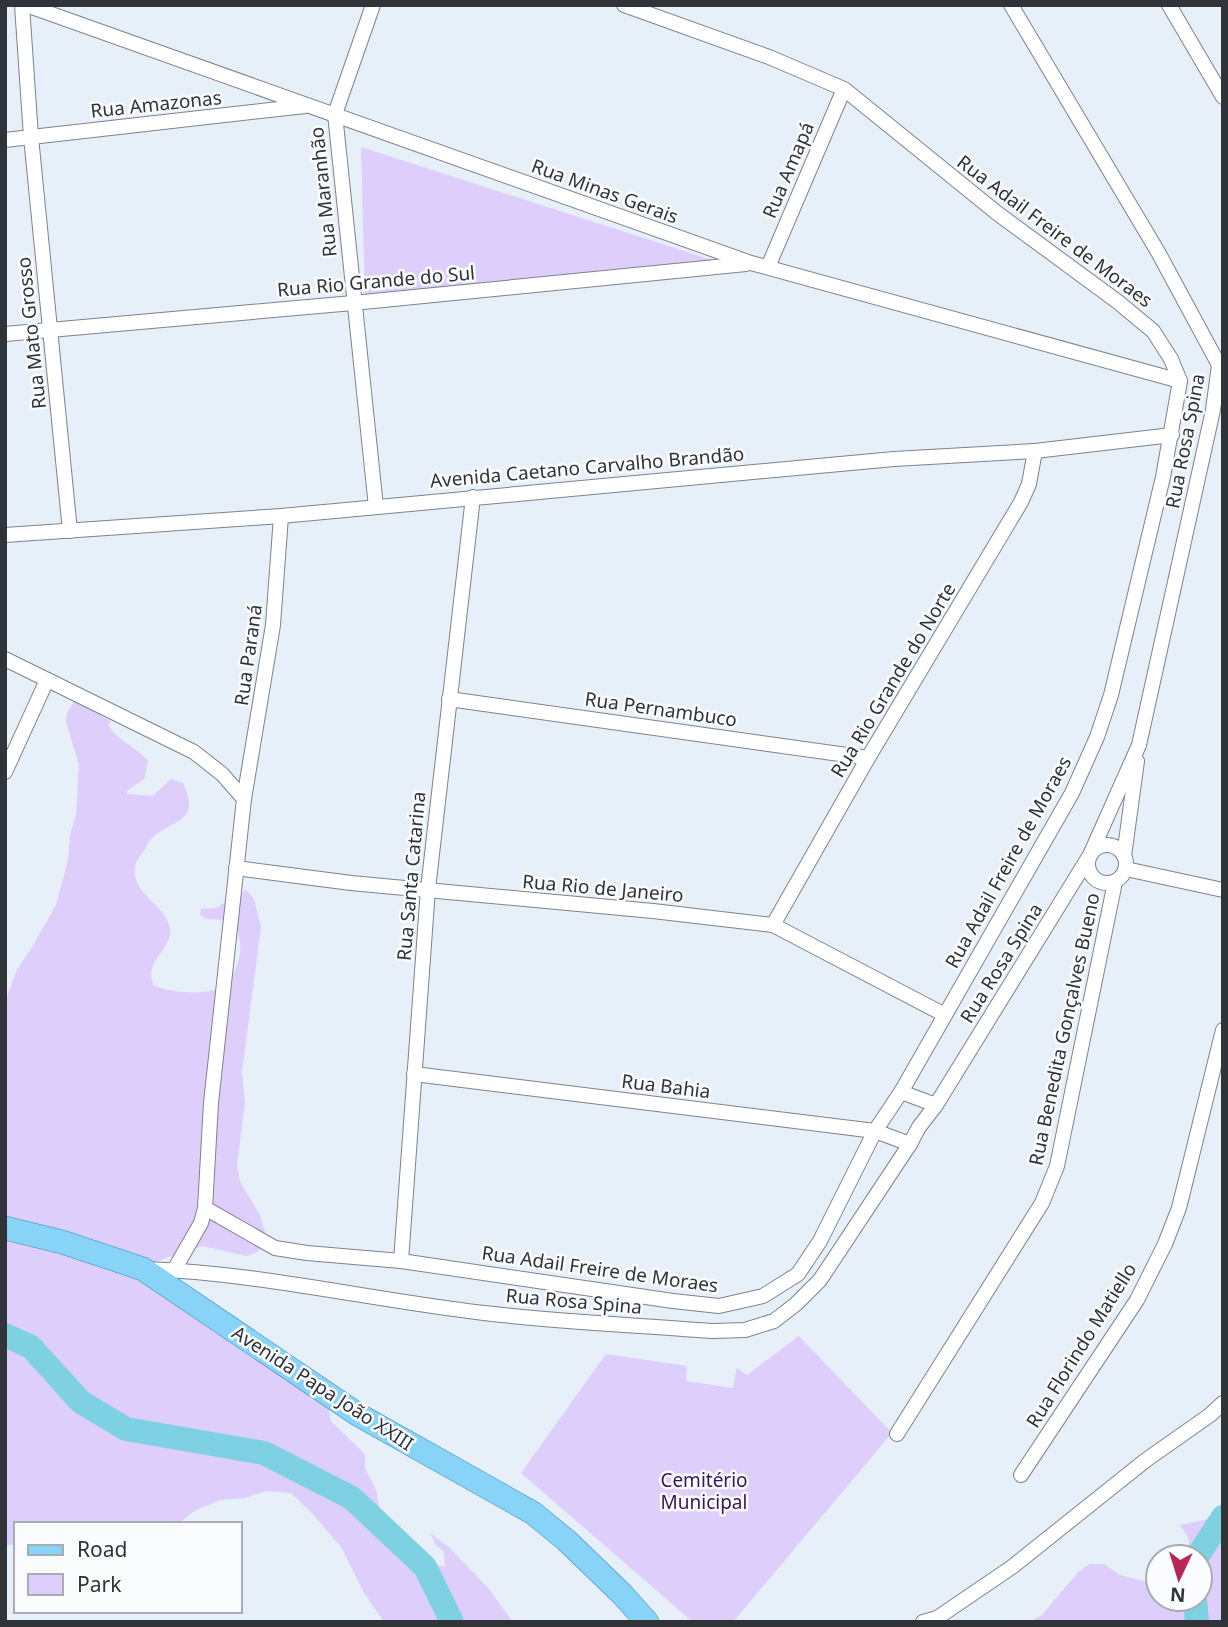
<svg xmlns="http://www.w3.org/2000/svg" width="1228" height="1627" font-family="'Noto Sans',sans-serif">
  <style>
    .green { fill: #ddcefc }
    .lines { fill: none; stroke-linecap: round; stroke-linejoin: round }
    .river { stroke: #7dd1e2; stroke-width: 24 }
    .street-casing { stroke: #7c838c; stroke-width: 16 }
    .primary-casing { stroke: #3589b1; stroke-width: 24 }
    .street { stroke: #fff; stroke-width: 14 }
    .primary { stroke: #87d4f8; stroke-width: 23 }
    .labels { text-anchor: middle; stroke-width: 5; stroke-linejoin: round; paint-order: stroke }
    .street-label { font-size: 19px; fill: #303337; stroke: #fafcfe }
    .park-label { font-size: 19px; fill: #35165a; stroke: #fafcfe }
  </style>
  <rect width="100%" height="100%" fill="#e7eff9"/>
  <!-- green -->
  <g class="green">
    <polygon points="361,147 718,262 365,298"/>
    <path d="M 76,699 L 111,722 L 108,724 C 113,737 137,748 148,761 L 144,779 L 127,791 L 127,794 L 153,796 L 171,779 L 183,783 C 202,823 173,818 152,838 C 148,842 146,848 143,852 C 140,856 136,861 135,866 C 130,892 163,904 169,925 C 175,942 156,954 152,969 C 150,973 152,980 153,985 C 170,993 218,999 231,979 C 235,972 239,960 240,953 C 242,943 237,930 234,920 L 207,919 L 200,915 L 201,909 L 216,908 L 246,890 L 254,899 L 261,927 L 242,1072 L 245,1102 L 237,1165 L 240,1182 L 260,1215 L 265,1233 L 264,1244 L 258,1252 L 246,1256 L 203,1246 L 149,1264 L 326,1397 L 331,1421 L 365,1454 L 365,1468 L 376,1490 L 383,1524 L 393,1538 L 399,1552 L 410,1558 L 445,1567 L 444,1552 L 435,1544 L 431,1534 L 450,1548 L 488,1588 L 513,1622 L 384,1622 L 363,1591 L 341,1547 L 311,1512 L 291,1493 L 266,1491 L 245,1498 L 220,1500 L 194,1511 L 178,1524 L 16,1524 L 16,1545 L 5,1545 L 5,1002 L 17,969 L 31,949 L 56,905 L 68,860 L 70,835 L 76,815 L 79,765 L 66,722 L 67,712 Z"/>
    <polygon points="799,1336 892,1433 733,1622 693,1622 521,1473 606,1354 687,1366 686,1381 733,1388 737,1368 747,1375"/>
    <path d="M 1223,1516 L 1223,1622 L 1029,1622 L 1042,1615 L 1079,1571 L 1090,1564 L 1104,1564 L 1120,1575 L 1151,1583 L 1158,1583 L 1158,1599 L 1200,1599 L 1200,1557 L 1182,1557 C 1193,1541 1190,1540 1180,1525 Z"/>
  </g>
  <g class="lines">
    <!-- river -->
    <g class="river">
      <polyline points="5,1335 31,1347 81,1402 126,1429 264,1453 352,1498 425,1567 452,1622"/>
      <polyline points="1197,1557 1223,1517"/>
      <polyline points="1195,1599 1197,1622"/>
    </g>
    <!-- street casing -->
    <g class="street-casing">
      <g id="street">
        <polyline points="22,5 31,137 70,531"/>
        <polyline points="26,5 751,263 1180,381"/>
        <polyline points="373,5 335,114 376,507"/>
        <polyline points="1169,5 1223,97"/>
        <polyline points="5,140 305,106"/>
        <polyline points="768,267 844,89"/>
        <polyline points="5,334 353,303 746,264"/>
        <polyline points="5,535 281,516 894,459 1035,451 1172,435"/>
        <polyline points="5,659 194,752 222,774 244,799"/>
        <polyline points="449,699 868,758"/>
        <polyline points="5,772 47,680"/>
        <circle cx="1107" cy="864" r="19"/>
        <polyline points="1124,856 1137,761"/>
        <polyline points="236,868 351,883 653,911 773,925 945,1015"/>
        <polyline points="1126,869 1223,890"/>
        <polyline points="773,925 868,758 1021,502 1029,484 1035,451"/>
        <polyline points="414,1074 875,1131 910,1144"/>
        <polyline points="901,1092 936,1105"/>
        <polyline points="205,1208 275,1248 307,1253 401,1261 673,1301 719,1306 763,1296 798,1274 820,1241 875,1131 901,1092 1072,793 1097,737 1111,695 1163,477 1180,381 1171,359 1153,331 1118,302 997,213 844,89 769,57 624,5"/>
        <polyline points="401,1261 428,889 473,497"/>
        <path d="M 146,1269 C 259,1273 371,1300 484,1313 C 559,1322 636,1325 712,1331 L 745,1330 L 774,1321 L 796,1304 L 820,1280 L 910,1144 L 919,1127 L 936,1105 L 1090,855 L 1139,745 L 1213,410 L 1219,365 L 1158,252 L 1011,5"/>
        <polyline points="174,1270 201,1223 205,1208 211,1103 244,799 273,625 281,516"/>
        <polyline points="897,1434 1042,1203 1057,1166 1115,882"/>
        <polyline points="1021,1475 1137,1300 1165,1244 1179,1208 1223,1030"/>
        <polyline points="923,1622 937,1618 1012,1567 1146,1460 1210,1415 1223,1403"/>
      </g>
    </g>
    <!-- primary casing -->
    <g class="primary-casing">
      <polyline id="primary" points="5,1228 62,1242 143,1269 357,1414 533,1513 566,1540 622,1594 647,1622"/>
    </g>
    <!-- street -->
    <use href="#street" class="street"/>
    <!-- primary -->
    <use href="#primary" class="primary"/>
  </g>
  <g class="labels">
    <!-- street labels -->
    <g class="street-label">
      <text transform="translate(156 104) rotate(-6)" y="7">Rua Amazonas</text>
      <text transform="translate(788 170) rotate(-67)" y="7">Rua Amapá</text>
      <text transform="translate(605 191) rotate(20)" y="7">Rua Minas Gerais</text>
      <text transform="translate(323 192) rotate(-96)" y="7">Rua Maranhão</text>
      <text transform="translate(1055 231) rotate(37)" y="7">Rua Adail Freire de Moraes</text>
      <text transform="translate(376 281) rotate(-5)" y="7">Rua Rio Grande do Sul</text>
      <text transform="translate(31 333) rotate(-96)" y="7">Rua Mato Grosso</text>
      <text transform="translate(1185 441) rotate(-79)" y="7">Rua Rosa Spina</text>
      <text transform="translate(587 467) rotate(-5)" y="7">Avenida Caetano Carvalho Brandão</text>
      <text transform="translate(248 655) rotate(-82)" y="7">Rua Paraná</text>
      <text transform="translate(893 680) rotate(-59)" y="7">Rua Rio Grande do Norte</text>
      <text transform="translate(661 709) rotate(8)" y="7">Rua Pernambuco</text>
      <text transform="translate(1008 862) rotate(-61)" y="7">Rua Adail Freire de Moraes</text>
      <text transform="translate(411 876) rotate(-85)" y="7">Rua Santa Catarina</text>
      <text transform="translate(603 888) rotate(5)" y="7">Rua Rio de Janeiro</text>
      <text transform="translate(1001 963) rotate(-58)" y="7">Rua Rosa Spina</text>
      <text transform="translate(1064 1029) rotate(-78)" y="7">Rua Benedita Gonçalves Bueno</text>
      <text transform="translate(666 1086) rotate(7)" y="7">Rua Bahia</text>
      <text transform="translate(600 1269) rotate(8)" y="7">Rua Adail Freire de Moraes</text>
      <text transform="translate(574 1301) rotate(5)" y="7">Rua Rosa Spina</text>
      <text transform="translate(1081 1345) rotate(-58)" y="7">Rua Florindo Matiello</text>
      <text transform="translate(323 1388) rotate(33)" y="7">Avenida Papa João XXIII</text>
    </g>
    <!-- park labels -->
    <g class="park-label">
      <text x="704" y="1487">Cemitério<tspan x="704" dy="22">Municipal</tspan></text>
    </g>
  </g>
  <!-- border -->
  <rect width="1228" height="1627" fill="none" stroke="#303337" stroke-width="14"/>
  <!-- legend -->
  <rect x="14" y="1522" width="228" height="91" fill="#fafcfe" stroke="#a9acae" stroke-width="2"/>
  <rect x="28" y="1545" width="35" height="10" fill="#87d4f8" stroke="#a9acae" stroke-width="2"/>
  <text x="77" y="1557" font-size="21" fill="#303337">Road</text>
  <rect x="28" y="1574" width="35" height="21" fill="#ddcefc" stroke="#a9acae" stroke-width="2"/>
  <text x="77" y="1592" font-size="21" fill="#303337">Park</text>
  <!-- north arrow -->
  <g transform="translate(1179 1578) rotate(184)"><circle r="33" fill="#fafcfe" stroke="#a9acae" stroke-width="2"/>
  <path d="M0-5L12 26L0 18L-12 26Z" fill="#b62757"/>
  <text y="-10" font-size="19" font-weight="bold" text-anchor="middle" fill="#303337">N</text>
  </g>
</svg>
